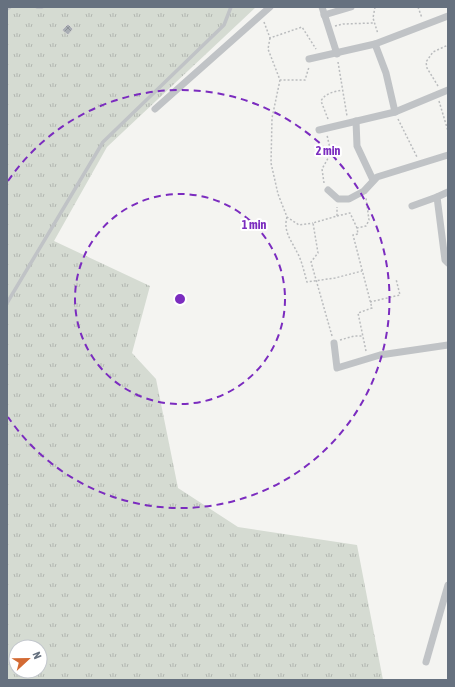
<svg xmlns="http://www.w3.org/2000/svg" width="455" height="687" font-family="'Asap Condensed',sans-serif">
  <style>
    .grass { fill: url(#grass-tufts); fill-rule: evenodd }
    .building { fill: url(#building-cross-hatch); stroke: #d5d6d4 }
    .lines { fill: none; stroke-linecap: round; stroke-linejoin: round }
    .path { stroke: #babcbe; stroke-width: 1.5; stroke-dasharray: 2 2; stroke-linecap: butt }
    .service { stroke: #c0c3c6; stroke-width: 3.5 }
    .minor { stroke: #c0c3c6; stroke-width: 7 }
    .ring { fill: none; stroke: #7b2cbf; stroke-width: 2; stroke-dasharray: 7 5 }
    .centre { fill: #7b2cbf; stroke: #fff; stroke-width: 2 }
    .ring-label { font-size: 12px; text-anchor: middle; font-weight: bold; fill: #7b2cbf; stroke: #fff; stroke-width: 4; stroke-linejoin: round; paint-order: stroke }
  </style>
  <defs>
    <pattern id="grass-tufts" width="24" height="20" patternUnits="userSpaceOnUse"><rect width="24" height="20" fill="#d5dbd2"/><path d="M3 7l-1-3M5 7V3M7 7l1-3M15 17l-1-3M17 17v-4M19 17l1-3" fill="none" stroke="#b1b6b0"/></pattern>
    <pattern id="building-cross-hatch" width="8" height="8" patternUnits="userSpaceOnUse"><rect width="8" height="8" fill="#a9aeb4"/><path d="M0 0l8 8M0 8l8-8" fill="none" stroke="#8d9298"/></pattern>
  </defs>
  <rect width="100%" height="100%" fill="#f4f4f1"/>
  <!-- grass -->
  <path class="grass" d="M 7,7 L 256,7 L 107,147 L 54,241 L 150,286 L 132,353 L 156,379 L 178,488 L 238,527 L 357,545 L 383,680 L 7,680 ZM 16,647 L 40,647 L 40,671 L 16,671 Z"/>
  <!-- building -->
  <polygon class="building" points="68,24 73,29 68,35 62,30"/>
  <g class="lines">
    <!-- path -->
    <g class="path">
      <polyline points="375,7 373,18 378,34"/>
      <polyline points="418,7 422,18"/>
      <polyline points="264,22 270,38 302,27 316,49"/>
      <polyline points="335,26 343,24 374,23"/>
      <polyline points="270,38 268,49 280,80 305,80 309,67"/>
      <polyline points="338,62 347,116"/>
      <polyline points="280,80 272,118 271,163 278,194 287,217 299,225 313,223"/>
      <polyline points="438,86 427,68 426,62 433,52 448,45"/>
      <polyline points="439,101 448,131"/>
      <path d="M 328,119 L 321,101 C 325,93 334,92 342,90"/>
      <polyline points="398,119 417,157"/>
      <polyline points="324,183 322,169 331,153 327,135"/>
      <polyline points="337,216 350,213 357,228"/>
      <path d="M 287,217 C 283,231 291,240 297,252 C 302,261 304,272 307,282 L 335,278 L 362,271"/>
      <polyline points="370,302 400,295 396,279"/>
      <polyline points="332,336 311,262 318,253 313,223 337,216 337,207"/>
      <polyline points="340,340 354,336 362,336"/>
      <polyline points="366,351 358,313 372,308 353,235 358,234 357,228 366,226 369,220 366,198"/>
    </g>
    <!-- service -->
    <g class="service">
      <polyline points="37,7 42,7"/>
      <polyline points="7,9 10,7"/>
      <polyline points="7,303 103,142 224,25 231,7"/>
    </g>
    <!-- minor -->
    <g class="minor">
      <polyline points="322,7 337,54"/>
      <polyline points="324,15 351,7"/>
      <polyline points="375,44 386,73 395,112"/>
      <polyline points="309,59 375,44 448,16"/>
      <polyline points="155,109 270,7"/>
      <polyline points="356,121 357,146 373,180"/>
      <polyline points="319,130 395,112 448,90"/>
      <polyline points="328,190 338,199 349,199 364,191 377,177 448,155"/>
      <polyline points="448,192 437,197 445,260 448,263"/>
      <polyline points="412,206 437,197"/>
      <polyline points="334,343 337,368 380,355 448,345"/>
      <polyline points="426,662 448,585"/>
    </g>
  </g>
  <!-- distance rings -->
  <g class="ring">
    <circle cx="180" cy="299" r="105"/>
    <path d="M8 181A209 209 0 1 1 8 417"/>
  </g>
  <circle cx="180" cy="299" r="6" class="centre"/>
  <g class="ring-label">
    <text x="328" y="155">2 min</text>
    <text x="254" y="229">1 min</text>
  </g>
  <!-- border -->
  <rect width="455" height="687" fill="none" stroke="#66717f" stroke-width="16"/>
  <!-- north arrow -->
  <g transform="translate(28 659) rotate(68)"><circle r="19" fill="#ffffff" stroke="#c2c6cc"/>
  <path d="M0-3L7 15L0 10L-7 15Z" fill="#d36a33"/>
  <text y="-6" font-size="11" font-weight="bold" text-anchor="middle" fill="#66717f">N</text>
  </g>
</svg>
